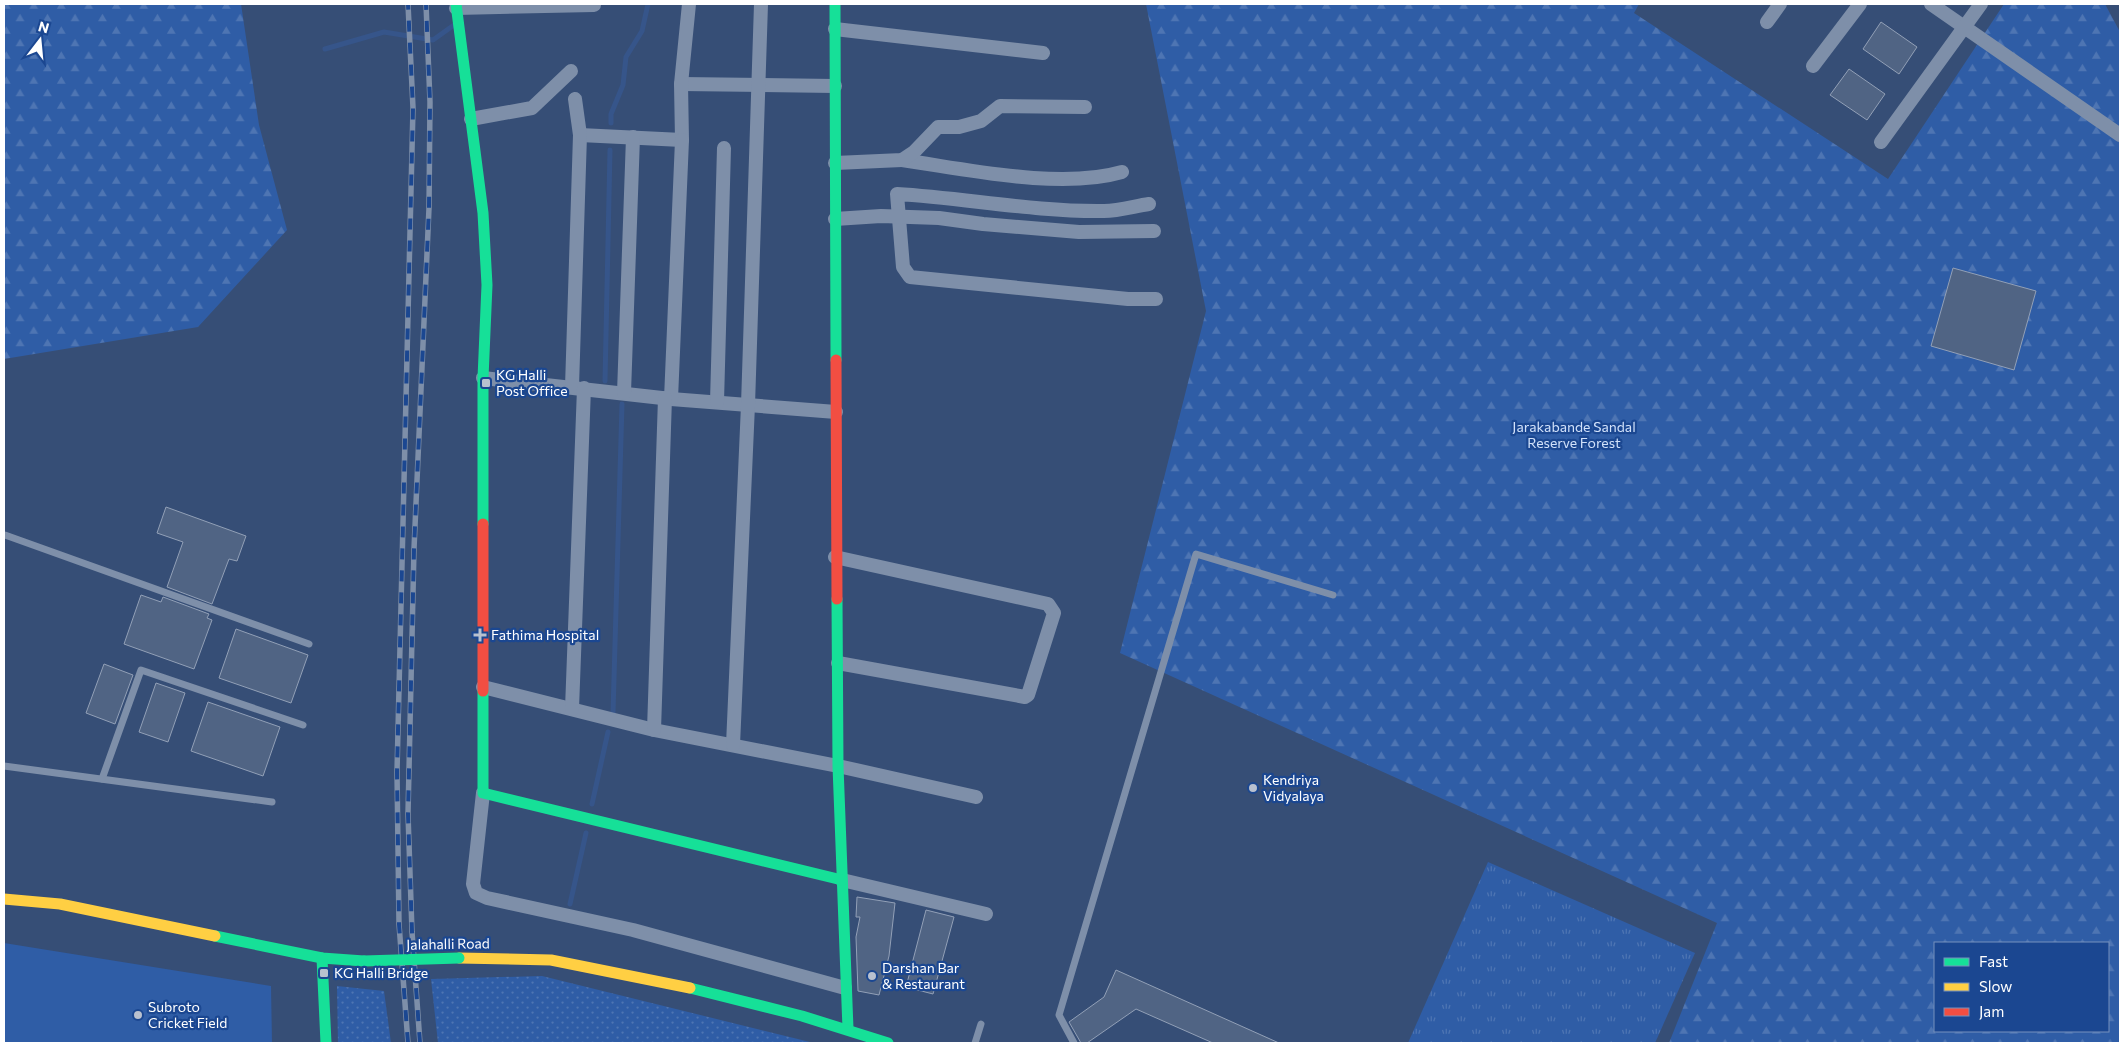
<svg xmlns="http://www.w3.org/2000/svg" width="2124" height="1047" font-family="Commissioner,sans-serif">
  <style>
    .grass { fill: url(#grass-dots) }
    .forest { fill: url(#forest-firs); fill-rule: evenodd }
    .park { fill: url(#park-tufts) }
    .pitch { fill: #2f5da6 }
    .lines { fill: none; stroke-linecap: round; stroke-linejoin: round }
    .stream { stroke: #36558a; stroke-width: 5 }
    .building { fill: #506484; stroke: #92a0b7 }
    .lane { stroke: #7e8fa9; stroke-width: 7 }
    .street { stroke: #7e8fa9; stroke-width: 14 }
    .fast { stroke: #16e098; stroke-width: 11 }
    .slow { stroke: #ffcf43; stroke-width: 11 }
    .jam { stroke: #f24e42; stroke-width: 11 }
    .rail-casing { stroke: #7e8fa9; stroke-width: 5.5 }
    .rail { stroke: #1b4791; stroke-width: 4; stroke-dasharray: 11; stroke-linecap: butt }
    .fast-bridge { stroke: #16e098; stroke-width: 11 }
    .poi-dot { fill: #b9c1cf; stroke: #1b4791; stroke-width: 2 }
    .labels { text-anchor: middle; stroke-width: 4.5; stroke-linejoin: round; paint-order: stroke }
    .poi-label { font-size: 14px; fill: #fff; stroke: #1b4791; text-anchor: start }
    .park-label { font-size: 14px; fill: #d1e1fa; stroke: #1b4791 }
    .street-label { font-size: 14px; fill: #fff; stroke: #1b4791 }
  </style>
  <defs>
    <pattern id="grass-dots" width="8" height="8" patternUnits="userSpaceOnUse" patternTransform="scale(1.25)"><rect width="8" height="8" fill="#2f5da6"/><path d="M2 2h.1M6 6h.1" fill="none" stroke="#4e75b3" stroke-width="1.8" stroke-linecap="round"/></pattern>
    <pattern id="forest-firs" width="22" height="20" patternUnits="userSpaceOnUse" patternTransform="scale(1.25)"><rect width="22" height="20" fill="#2f5da6"/><path d="M5 1l3.5 6h-7zM16 11l3.5 6h-7z" fill="#4e75b3"/></pattern>
    <pattern id="park-tufts" width="24" height="20" patternUnits="userSpaceOnUse" patternTransform="scale(1.25)"><rect width="24" height="20" fill="#2f5da6"/><path d="M3 7l-1-3M5 7V3M7 7l1-3M15 17l-1-3M17 17v-4M19 17l1-3" fill="none" stroke="#4e75b3"/></pattern>
  </defs>
  <rect width="100%" height="100%" fill="#364e76"/>
  <!-- grass -->
  <g class="grass">
    <polygon points="542,976 814,1043 438,1043 431,979"/>
    <polygon points="337,986 384,991 391,1043 338,1043"/>
  </g>
  <!-- forest -->
  <g class="forest">
    <polygon points="4,4 241,4 259,125 287,230 198,327 4,359"/>
    <path d="M 1146,4 L 1639,4 L 1634,13 L 1888,179 L 2004,4 L 2105,4 L 2120,32 L 2120,1043 L 1669,1043 L 1717,923 L 1120,653 L 1206,311 ZM 1935,943 L 2108,943 L 2108,1031 L 1935,1031 Z"/>
  </g>
  <!-- park -->
  <polygon class="park" points="1488,862 1695,953 1655,1043 1408,1043"/>
  <!-- pitch -->
  <polygon class="pitch" points="4,943 271,986 272,1043 4,1043"/>
  <g class="lines">
    <!-- stream -->
    <g class="stream">
      <polyline points="325,49 384,32 433,40 454,25"/>
      <polyline points="611,123 611,114 623,85 626,57 642,31 648,4"/>
      <polyline points="605,381 610,150"/>
      <polyline points="613,713 622,404"/>
      <polyline points="592,804 608,732"/>
      <polyline points="570,904 586,833"/>
    </g>
  </g>
  <!-- building -->
  <g class="building">
    <polygon points="1881,22 1917,47 1899,74 1863,49"/>
    <polygon points="1849,69 1885,94 1867,120 1830,95"/>
    <polygon points="1953,268 2036,291 2014,370 1931,346"/>
    <polygon points="166,507 246,536 237,561 229,559 212,604 167,587 183,542 157,533"/>
    <polygon points="141,595 161,602 163,597 209,614 207,618 212,620 194,669 124,644"/>
    <polygon points="236,629 308,655 291,703 219,678"/>
    <polygon points="104,664 133,675 115,724 86,713"/>
    <polygon points="156,683 185,693 168,742 139,732"/>
    <polygon points="208,702 280,727 263,776 191,751"/>
    <polygon points="857,897 895,903 889,956 879,995 858,991 856,937 860,917 856,917"/>
    <polygon points="926,910 954,917 933,994 906,987"/>
    <polygon points="1116,970 1279,1043 1213,1043 1136,1009 1087,1043 1081,1043 1069,1022 1104,997"/>
  </g>
  <g class="lines">
    <!-- lane -->
    <g class="lane">
      <polyline points="5,535 309,644"/>
      <polyline points="4,766 272,802"/>
      <polyline points="102,779 141,670 303,725"/>
      <polyline points="975,1043 981,1024"/>
      <polyline points="1074,1043 1059,1015 1196,554 1333,595"/>
    </g>
    <!-- street -->
    <g class="street">
      <polyline points="1931,4 2120,135"/>
      <polyline points="456,8 594,5"/>
      <polyline points="1767,22 1780,4"/>
      <polyline points="835,29 1043,53"/>
      <polyline points="1813,66 1860,4"/>
      <polyline points="681,84 835,86"/>
      <polyline points="471,119 532,108 571,71"/>
      <polyline points="580,135 682,140 681,84 689,4"/>
      <polyline points="1881,142 1981,4"/>
      <path d="M 902,160 C 966,169 1060,190 1122,172"/>
      <polyline points="835,163 902,160 914,152 938,127 959,127 981,121 1000,106 1085,107"/>
      <path d="M 1149,204 C 1135,206 1119,211 1104,211 C 1034,212 966,198 897,194 L 903,267 L 910,277 L 1128,299 L 1156,299"/>
      <polyline points="835,219 881,216 939,218 983,224 1079,232 1154,231"/>
      <polyline points="483,378 671,399 836,412"/>
      <polyline points="572,387 580,135 575,99"/>
      <polyline points="624,393 633,137"/>
      <polyline points="671,399 682,140"/>
      <polyline points="717,402 724,148"/>
      <polyline points="835,557 1048,604 1054,613 1028,695 1025,697 838,663"/>
      <polyline points="483,687 654,730 838,766 976,797"/>
      <polyline points="572,709 584,388"/>
      <polyline points="654,730 665,398"/>
      <polyline points="733,745 748,405 761,4"/>
      <polyline points="483,793 473,884 476,893 487,898 633,930 845,988"/>
      <polyline points="842,880 986,914"/>
    </g>
    <!-- fast -->
    <g class="fast">
      <polyline points="456,4 483,213 487,285 483,378 483,524"/>
      <polyline points="835,4 836,360"/>
      <polyline points="837,599 838,766 848,1029"/>
      <polyline points="483,691 483,793 842,880"/>
      <polyline points="215,936 322,958 364,961"/>
      <polyline points="322,958 326,1043"/>
      <polyline points="690,988 802,1016 888,1043"/>
    </g>
    <!-- slow -->
    <g class="slow">
      <polyline points="4,899 60,904 215,936"/>
      <polyline points="459,958 551,960 690,988"/>
    </g>
    <!-- jam -->
    <g class="jam">
      <polyline points="836,360 837,599"/>
      <polyline points="483,524 483,691"/>
    </g>
    <!-- rail casing -->
    <g class="rail-casing">
      <g id="rail">
        <polyline points="408,1043 399,924 397,772 413,108 408,4"/>
        <polyline points="420,1043 412,932 408,814 414,549 429,208 430,102 426,4"/>
      </g>
    </g>
    <!-- rail -->
    <use href="#rail" class="rail"/>
    <!-- fast-bridge -->
    <polyline class="fast-bridge" points="364,961 459,958"/>
  </g>
  <!-- markers -->
  <g class="poi-dot">
    <rect x="481" y="378" width="10" height="10" rx="2.5"/>
    <path d="M477.5 627.5h5v5h5v5h-5v5h-5v-5h-5v-5h5z"/>
    <circle cx="1253" cy="788" r="5"/>
    <rect x="319" y="968" width="10" height="10" rx="2.5"/>
    <circle cx="872" cy="976" r="5"/>
    <circle cx="138" cy="1015" r="5"/>
  </g>
  <g class="labels">
    <!-- poi labels -->
    <g class="poi-label">
      <text x="496" y="380">KG Halli<tspan x="496" dy="16">Post Office</tspan></text>
      <text x="491" y="640">Fathima Hospital</text>
      <text x="1263" y="785">Kendriya<tspan x="1263" dy="16">Vidyalaya</tspan></text>
      <text x="882" y="973">Darshan Bar<tspan x="882" dy="16">&amp; Restaurant</tspan></text>
      <text x="334" y="978">KG Halli Bridge</text>
      <text x="148" y="1012">Subroto<tspan x="148" dy="16">Cricket Field</tspan></text>
    </g>
    <!-- park labels -->
    <g class="park-label">
      <text x="1574" y="432">Jarakabande Sandal<tspan x="1574" dy="16">Reserve Forest</tspan></text>
    </g>
    <!-- street labels -->
    <g class="street-label">
      <text transform="translate(448 944) rotate(-1)" y="5">Jalahalli Road</text>
    </g>
  </g>
  <!-- border -->
  <rect width="2124" height="1047" fill="none" stroke="#ffffff" stroke-width="10"/>
  <!-- legend -->
  <rect x="1934" y="942" width="175" height="90" fill="#1b4791" stroke="#7691bd"/>
  <rect x="1944" y="958" width="25" height="8" fill="#16e098" stroke="#7691bd"/>
  <text x="1979" y="967" font-size="15" fill="#ffffff">Fast</text>
  <rect x="1944" y="983" width="25" height="8" fill="#ffcf43" stroke="#7691bd"/>
  <text x="1979" y="992" font-size="15" fill="#ffffff">Slow</text>
  <rect x="1944" y="1008" width="25" height="8" fill="#f24e42" stroke="#7691bd"/>
  <text x="1979" y="1017" font-size="15" fill="#ffffff">Jam</text>
  <!-- north arrow -->
  <g transform="translate(40 40) rotate(16)" stroke="#1b4791" stroke-width="4" paint-order="stroke">
  <path d="M0-4L9 19L0 12L-9 19Z" fill="#ffffff"/>
  <text y="-8" font-size="14" font-weight="bold" text-anchor="middle" fill="#ffffff">N</text>
  </g>
</svg>
